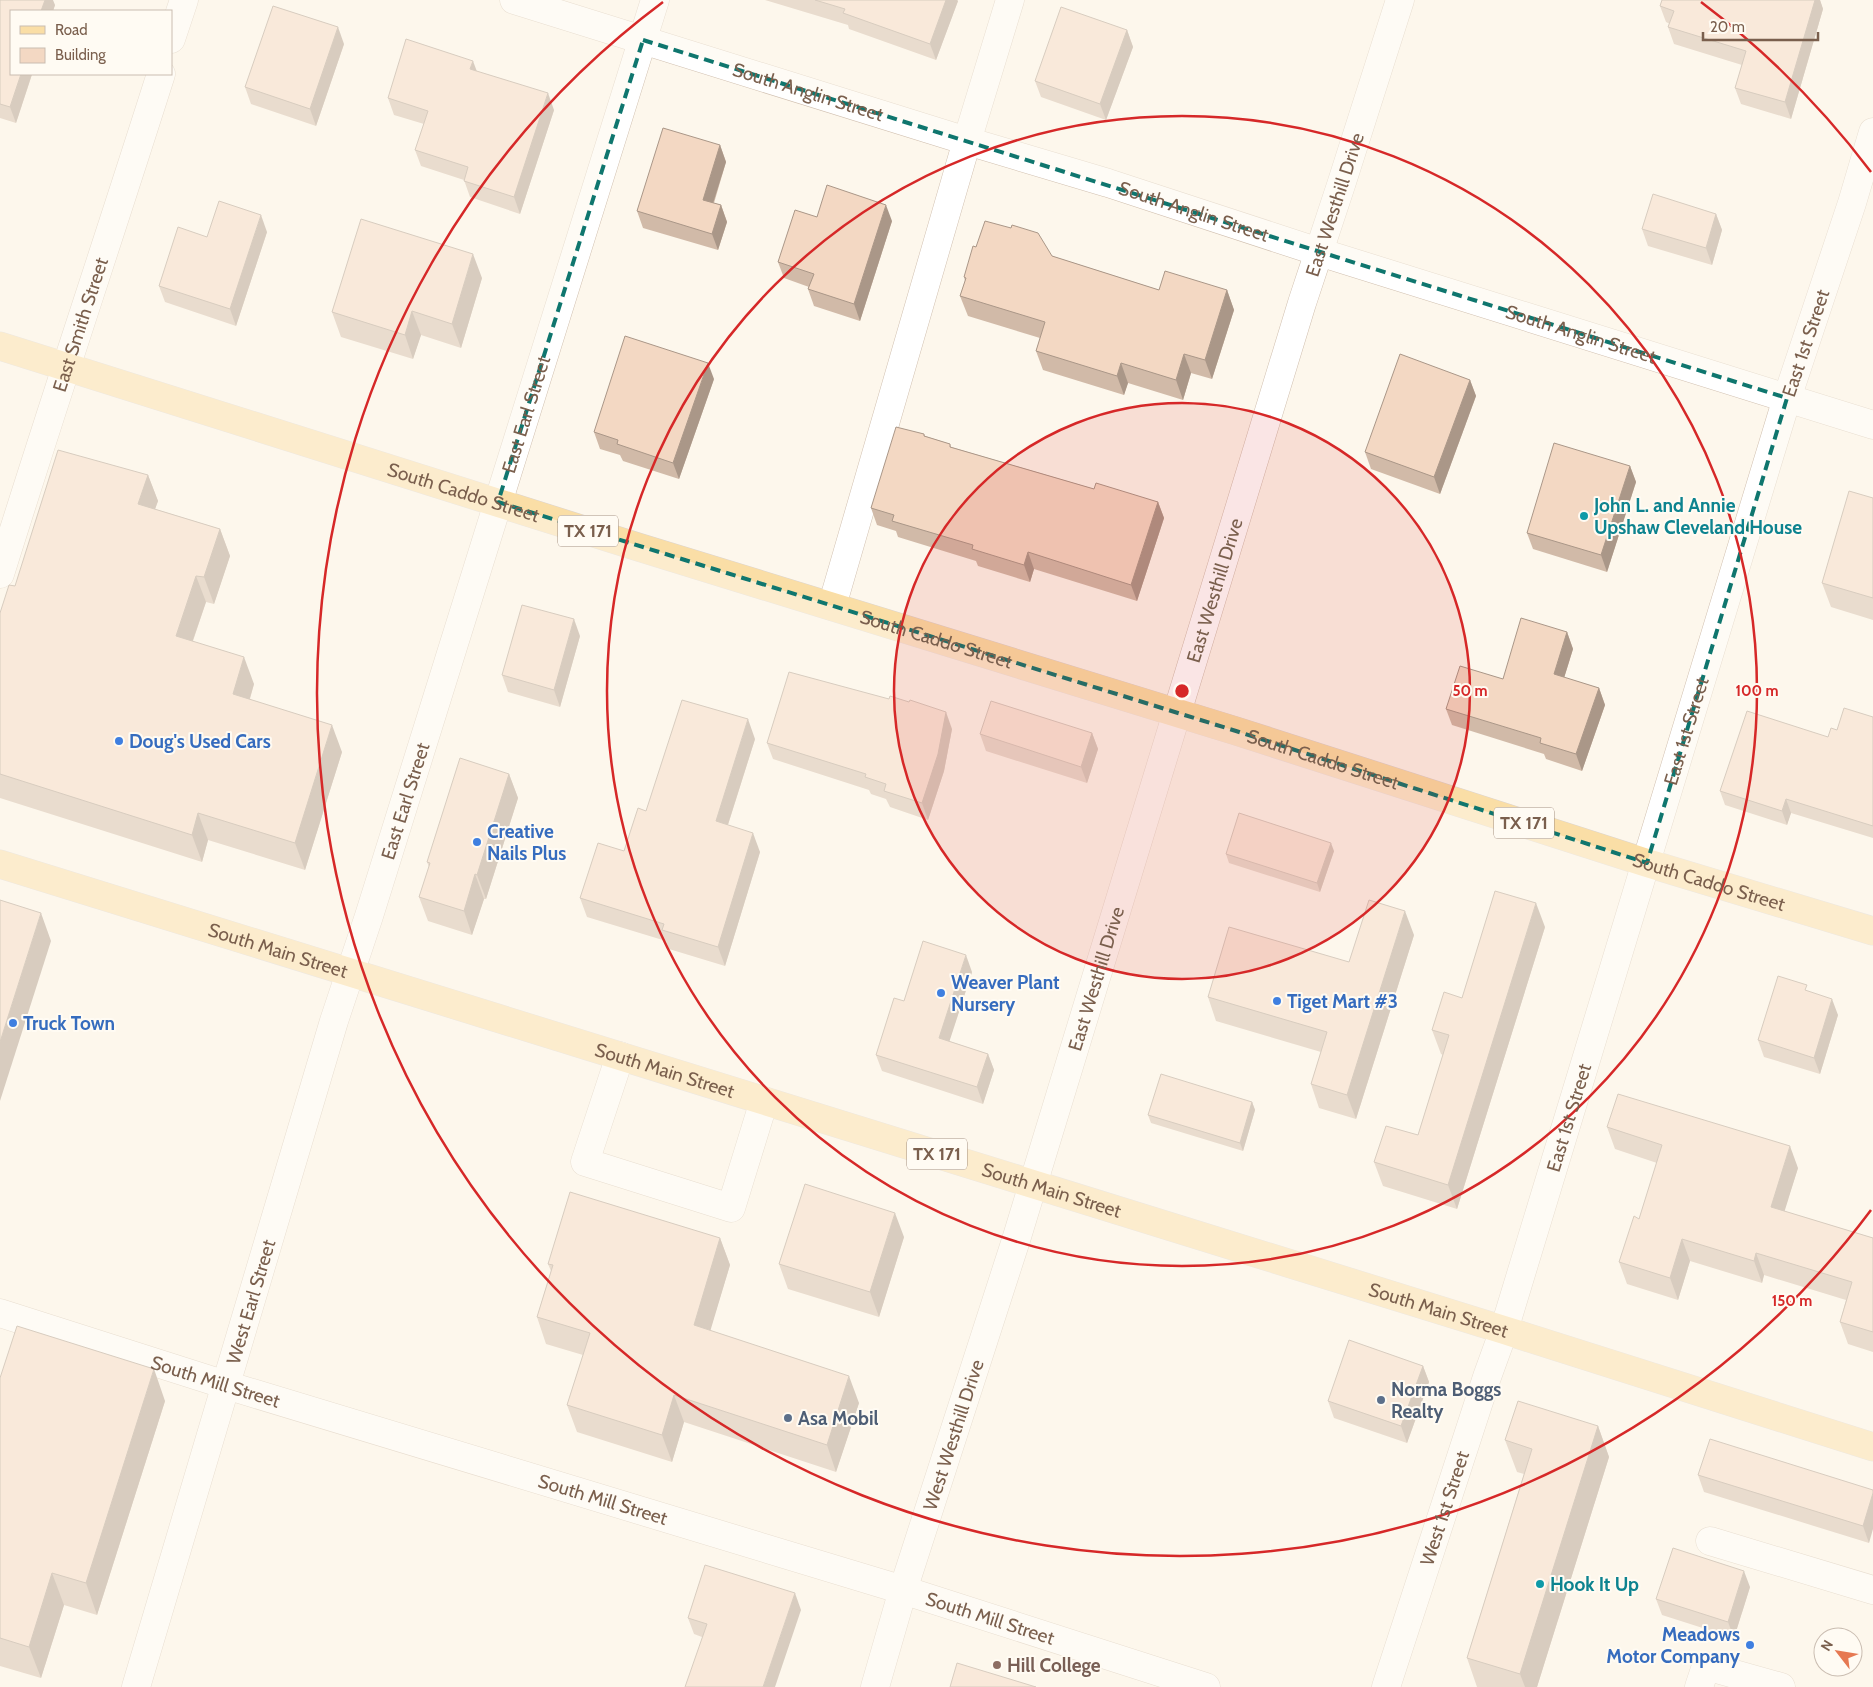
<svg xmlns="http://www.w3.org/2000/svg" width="1873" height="1687" font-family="Cabin,sans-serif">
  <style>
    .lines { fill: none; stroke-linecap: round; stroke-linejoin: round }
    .minor-casing { stroke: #d1c0b0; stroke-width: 29 }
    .major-casing { stroke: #dcd5d1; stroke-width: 29 }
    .minor { stroke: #fff; stroke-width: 28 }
    .major { stroke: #fadea6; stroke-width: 28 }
    .wall { fill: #d1baa8 }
    .shaded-wall { fill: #aa9788 }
    .building { fill: #f3d8c3; stroke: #aa9788 }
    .marked { fill: none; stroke: #0f766e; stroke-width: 4; stroke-dasharray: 10 6; stroke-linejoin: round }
    .ring { fill: none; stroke: #d62828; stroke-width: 2.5 }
    .culture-dot { fill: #0f9aa8; stroke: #fffbf3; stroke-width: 2 }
    .shop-dot { fill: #3f7fe0; stroke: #fffbf3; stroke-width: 2 }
    .service-dot { fill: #5c6f8a; stroke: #fffbf3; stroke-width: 2 }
    .education-dot { fill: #8d6e63; stroke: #fffbf3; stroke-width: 2 }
    .labels { text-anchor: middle; stroke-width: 4; stroke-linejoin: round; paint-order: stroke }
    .shield { fill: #fffbf3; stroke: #a28e7f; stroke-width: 1 }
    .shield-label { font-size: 18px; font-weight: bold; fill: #7a5f4d }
    .street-label { font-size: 19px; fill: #7a5f4d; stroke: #fffbf3 }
    .culture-label { font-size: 19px; font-weight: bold; fill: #0d838f; stroke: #fffbf3; text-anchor: start }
    .shop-label { font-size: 19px; font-weight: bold; fill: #366cbe; stroke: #fffbf3; text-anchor: start }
    .service-label { font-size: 19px; font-weight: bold; fill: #4e5e75; stroke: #fffbf3; text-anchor: start }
    .education-label { font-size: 19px; font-weight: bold; fill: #785e54; stroke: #fffbf3; text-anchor: start }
    .centre { fill: #d62828; stroke: #fffbf3; stroke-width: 2.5 }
    .ring-label { font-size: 15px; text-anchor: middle; font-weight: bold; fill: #d62828; stroke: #fffbf3; stroke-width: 4; stroke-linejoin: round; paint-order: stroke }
  </style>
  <rect width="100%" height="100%" fill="#fdf7ec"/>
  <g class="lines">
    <!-- minor casing -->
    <g class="minor-casing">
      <g id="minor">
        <path id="s1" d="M 514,0 L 967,141 L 1108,183 L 1319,252 L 1873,425"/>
        <polyline points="171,39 184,0"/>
        <path id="s2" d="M 0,574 C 52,407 108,241 161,74"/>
        <polyline points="832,606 967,141 1010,0"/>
        <polyline points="620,1056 585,1162 731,1208 764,1101"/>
        <path id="s3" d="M 0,1313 L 226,1385 L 903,1590 L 1206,1687"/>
        <polyline points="1710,1541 1873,1590"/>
        <path id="s4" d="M 136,1687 L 334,1021 L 369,916 L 655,0"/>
        <path id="s5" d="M 875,1687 L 903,1590 L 1016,1240 L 1302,303 L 1341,185 L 1400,0"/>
        <path id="s6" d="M 1386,1687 L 1487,1377 L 1504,1330 L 1787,398 L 1852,203 L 1873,132"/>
        <polyline points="1699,1687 1706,1666 1781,1687"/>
      </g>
    </g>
    <!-- major casing -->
    <g class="major-casing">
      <g id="major">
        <path id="s7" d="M 0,346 L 638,547 L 1236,731 L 1647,863 L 1873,931"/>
        <path id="s8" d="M 0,864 L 1504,1330 L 1873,1447"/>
      </g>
    </g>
    <!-- minor -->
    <use href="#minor" class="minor"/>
    <!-- major -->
    <use href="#major" class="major"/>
  </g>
  <!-- wall -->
  <g class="wall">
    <polygon points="0,0 55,5 16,123 0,118"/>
    <polygon points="765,0 957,0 958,1 936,60 849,29 848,25"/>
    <polygon points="1662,0 1820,0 1823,9 1791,119 1741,104 1735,88 1742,65 1674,44 1668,27 1670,24 1666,22 1660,6"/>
    <polygon points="1127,30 1133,47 1106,120 1041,97 1035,81"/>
    <polygon points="344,44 316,126 251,104 245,87"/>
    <polygon points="476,71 554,110 520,214 470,197 464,180 421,166 415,150 424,124 394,115 388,98"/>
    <polygon points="720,145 726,162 714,203 721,205 727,222 718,250 643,228 637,211"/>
    <polygon points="1716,214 1722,230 1712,265 1648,246 1642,229"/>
    <polygon points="817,217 892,221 860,321 814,306 808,289 809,287 784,278 778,262"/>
    <polygon points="267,232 236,326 165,302 159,286 207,237"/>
    <polygon points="976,247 1052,256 1159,290 1227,290 1234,310 1212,379 1191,373 1183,400 1128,383 1124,395 1043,370 1036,351 1040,338 968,316 960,296 965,281 964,277"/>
    <polygon points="482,278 461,348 421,335 413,359 341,337 332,312"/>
    <polygon points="714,379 679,479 623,461 620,455 600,449 594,432"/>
    <polygon points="1470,380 1476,396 1440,494 1371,469 1365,452"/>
    <polygon points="924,434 925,436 950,444 951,447 1094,489 1158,502 1164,518 1137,601 1034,569 1030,582 978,566 976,561 898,537 896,531 877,525 871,508"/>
    <polygon points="1630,466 1636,482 1607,572 1533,549 1527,533"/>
    <polygon points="148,475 158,501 155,509 220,529 230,556 214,604 206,602 193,641 254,684 250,699 342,752 305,870 208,840 202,862 0,798 0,613 15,586"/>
    <polygon points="1873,498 1873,620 1831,607 1822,583"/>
    <polygon points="1567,632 1573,649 1564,678 1599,688 1605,705 1582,771 1546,759 1544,754 1452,725 1446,709 1503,679"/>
    <polygon points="580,636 560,707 508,692 502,675"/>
    <polygon points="1873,717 1873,838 1791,813 1787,825 1725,805 1720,791 1828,737 1837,730"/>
    <polygon points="952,729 944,771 928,820 890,807 886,799 871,794 869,790 773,759 767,743"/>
    <polygon points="1092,733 1098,749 1087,783 986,751 980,734"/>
    <polygon points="755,739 728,825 760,852 725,966 669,949 666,941 587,917 580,898 624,851 646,811"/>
    <polygon points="509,774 518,798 486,899 484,899 472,935 428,921 419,897 429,867 427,862"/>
    <polygon points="1334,851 1320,892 1229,863 1226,854"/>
    <polygon points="1545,927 1457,1209 1383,1186 1374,1162 1418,1135 1443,1055 1441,1054 1432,1030 1462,998"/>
    <polygon points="1414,935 1356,1119 1319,1108 1311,1084 1321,1052 1216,1021 1208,997 1349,962"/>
    <polygon points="972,972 949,1041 988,1054 994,1070 983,1104 882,1071 876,1055 904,1001"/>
    <polygon points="1809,991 1838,1015 1820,1074 1764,1057 1758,1040"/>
    <polygon points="1252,1102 1255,1110 1243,1151 1151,1123 1148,1115"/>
    <polygon points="1607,1127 1798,1168 1784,1211 1873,1238 1873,1352 1848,1344 1840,1322 1846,1300 1764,1275 1762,1283 1690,1261 1678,1300 1627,1284 1619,1262 1639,1219 1657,1163 1615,1149"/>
    <polygon points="904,1237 879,1317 788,1289 779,1264"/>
    <polygon points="720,1238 730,1265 710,1330 859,1403 836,1472 684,1422 672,1462 577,1432 567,1405 583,1355 546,1344 537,1317 551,1271 548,1264"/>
    <polygon points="1423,1366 1429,1382 1407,1443 1334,1418 1328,1401"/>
    <polygon points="0,1378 165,1401 97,1615 64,1605 41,1678 0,1666"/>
    <polygon points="1598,1426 1609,1457 1537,1687 1477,1687 1467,1658 1524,1474 1517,1472 1505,1440"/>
    <polygon points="1698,1475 1873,1490 1869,1543 1704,1492"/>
    <polygon points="1750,1587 1734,1638 1662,1615 1656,1599"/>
    <polygon points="801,1610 702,1637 694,1634 688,1618"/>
  </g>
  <!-- shaded-wall -->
  <g class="shaded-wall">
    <polygon points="45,0 53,0 55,5 53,11 41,11"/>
    <polygon points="946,0 957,0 958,1 936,60 930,44"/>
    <polygon points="1815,0 1820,0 1823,9 1791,119 1785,102"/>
    <polygon points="338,27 344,44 316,126 310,109"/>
    <polygon points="1127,30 1133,47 1106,120 1100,104"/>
    <polygon points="473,61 479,77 470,69"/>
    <polygon points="21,74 32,74 16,123 10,107"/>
    <polygon points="548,93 554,110 520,214 514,197"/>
    <polygon points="720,145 726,162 709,216 703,200"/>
    <polygon points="721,205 727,222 718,250 712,234"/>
    <polygon points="886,205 892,221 860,321 854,304"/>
    <polygon points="1716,214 1722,230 1712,265 1706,248"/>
    <polygon points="261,215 267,232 236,326 230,309"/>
    <polygon points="473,254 482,278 461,348 452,324"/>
    <polygon points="1227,290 1234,310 1212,379 1205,360"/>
    <polygon points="412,311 421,335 413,359 405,335"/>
    <polygon points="1184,354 1191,373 1183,400 1176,380"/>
    <polygon points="708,363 714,379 679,479 673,463"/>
    <polygon points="1121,363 1128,383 1124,395 1117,376"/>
    <polygon points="1470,380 1476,396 1440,494 1434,477"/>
    <polygon points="1630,466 1636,482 1607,572 1601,555"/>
    <polygon points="148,475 158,501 147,531 138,504"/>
    <polygon points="1158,502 1164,518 1137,601 1131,585"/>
    <polygon points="220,529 230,556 214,604 204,577"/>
    <polygon points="1028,552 1034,569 1030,582 1024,565"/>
    <polygon points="196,576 206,602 185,663 176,636"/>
    <polygon points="574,619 580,636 560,707 554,690"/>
    <polygon points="1567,632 1573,649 1560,691 1554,674"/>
    <polygon points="244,657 254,684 243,721 233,694"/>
    <polygon points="1599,688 1605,705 1582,771 1576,754"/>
    <polygon points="946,712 952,729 944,771 928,820 922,803"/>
    <polygon points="748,719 755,739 723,840 716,821"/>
    <polygon points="332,725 342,752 305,870 295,843"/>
    <polygon points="1092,733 1098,749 1087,783 1081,767"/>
    <polygon points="509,774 518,798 486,899 477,875"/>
    <polygon points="1786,799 1791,813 1787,825 1782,811"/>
    <polygon points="198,813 208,840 202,862 192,835"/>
    <polygon points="753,833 760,852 725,966 718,947"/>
    <polygon points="1331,843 1334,851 1320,892 1317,883"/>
    <polygon points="475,874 484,899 472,935 464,911"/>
    <polygon points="1536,903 1545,927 1457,1209 1448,1185"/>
    <polygon points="1405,911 1414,935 1356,1119 1347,1095"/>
    <polygon points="41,913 51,941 0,1101 0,1042"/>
    <polygon points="966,955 972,972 945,1055 939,1038"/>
    <polygon points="1832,999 1838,1015 1820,1074 1814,1058"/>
    <polygon points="988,1054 994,1070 983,1104 977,1087"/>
    <polygon points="1252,1102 1255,1110 1243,1151 1240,1143"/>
    <polygon points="1790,1146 1798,1168 1779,1229 1771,1207"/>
    <polygon points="895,1213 904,1237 879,1317 870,1292"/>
    <polygon points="720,1238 730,1265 704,1352 694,1325"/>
    <polygon points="1682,1239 1690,1261 1678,1300 1670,1278"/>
    <polygon points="1756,1253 1764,1275 1762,1283 1754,1261"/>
    <polygon points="1423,1366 1429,1382 1407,1443 1401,1426"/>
    <polygon points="154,1369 165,1401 97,1615 86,1583"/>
    <polygon points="849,1376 859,1403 836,1472 827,1445"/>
    <polygon points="674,1395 684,1422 672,1462 662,1435"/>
    <polygon points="1598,1426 1609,1457 1537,1687 1525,1687 1520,1674"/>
    <polygon points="1873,1493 1873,1529 1869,1543 1863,1526"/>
    <polygon points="1744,1571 1750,1587 1734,1638 1728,1622"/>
    <polygon points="52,1573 64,1605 41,1678 29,1647"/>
    <polygon points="795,1593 801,1610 775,1687 763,1687"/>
  </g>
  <!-- building -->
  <g class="building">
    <polygon points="0,0 45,0 41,11 11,11 11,74 21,74 10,107 0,104"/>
    <polygon points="815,0 946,0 930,44 843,13 845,9"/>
    <polygon points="1662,0 1815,0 1785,102 1735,88 1746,51 1668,27 1674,11 1660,6"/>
    <polygon points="273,6 338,27 310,109 245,87"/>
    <polygon points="1061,7 1127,30 1100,104 1035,81"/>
    <polygon points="406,39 473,61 470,69 548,93 514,197 464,181 468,167 415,150 428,111 388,98"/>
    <polygon points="663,128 720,145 703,200 721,205 712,234 637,211"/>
    <polygon points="827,185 886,205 854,304 808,289 814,274 778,262 795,210 817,217"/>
    <polygon points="1653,194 1716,214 1706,248 1642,229"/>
    <polygon points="219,201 261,215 230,309 159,286 178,227 207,237"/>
    <polygon points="361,219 473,254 452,324 412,311 405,335 332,312"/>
    <polygon points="985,221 1011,228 1012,225 1038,233 1052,256 1159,290 1165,271 1227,290 1205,360 1184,354 1176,380 1121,363 1117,376 1036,351 1045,322 960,296 966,278 964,277 973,246 976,247"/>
    <polygon points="625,336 708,363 673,463 617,444 618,440 594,432"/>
    <polygon points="1400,354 1470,380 1434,477 1365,452"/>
    <polygon points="896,427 924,434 924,436 950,444 950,447 1094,489 1096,483 1158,502 1131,585 1028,552 1024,565 972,549 973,545 892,521 894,515 871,508"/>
    <polygon points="1554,443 1630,466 1601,555 1527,533"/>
    <polygon points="58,450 148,475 138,504 220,529 204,577 196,576 176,636 244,657 233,694 332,725 295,843 198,813 192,835 0,774 0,613 9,585 15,586"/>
    <polygon points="1849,491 1873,498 1873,598 1822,583"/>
    <polygon points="522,605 574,619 554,690 502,675"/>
    <polygon points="1521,618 1567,632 1554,674 1599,688 1576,754 1540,743 1541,738 1446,709 1460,666 1503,679"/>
    <polygon points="789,672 889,699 890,696 909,702 910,700 946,712 938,754 922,803 884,791 886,784 865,777 866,774 767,743"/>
    <polygon points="682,700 748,719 716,821 753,833 718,947 662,930 664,924 580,898 598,843 624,851 638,808 646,811"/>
    <polygon points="991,701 1092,733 1081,767 980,734"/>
    <polygon points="1844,708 1873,717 1873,826 1786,799 1782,811 1720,791 1747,711 1828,737 1831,728 1837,730"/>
    <polygon points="460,758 509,774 477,875 475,874 464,911 419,897 430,863 427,862"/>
    <polygon points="1239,813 1331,843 1317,883 1226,854"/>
    <polygon points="1495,891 1536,903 1448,1185 1374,1162 1386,1126 1418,1135 1449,1035 1432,1030 1444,992 1462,998"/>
    <polygon points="0,900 41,913 0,1042"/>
    <polygon points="1369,900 1405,911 1347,1095 1311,1084 1327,1032 1208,997 1229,927 1349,962"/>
    <polygon points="923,941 966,955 939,1038 988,1054 977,1087 876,1055 894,998 904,1001"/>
    <polygon points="1778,976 1807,985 1805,990 1832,999 1814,1058 1758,1040"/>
    <polygon points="1161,1074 1252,1102 1240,1143 1148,1115"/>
    <polygon points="1618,1094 1790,1146 1771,1207 1873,1238 1873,1332 1840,1322 1852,1282 1756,1253 1754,1261 1682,1239 1670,1278 1619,1262 1634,1216 1639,1219 1662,1145 1607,1127"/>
    <polygon points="805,1184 895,1213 870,1292 779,1264"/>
    <polygon points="570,1192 720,1238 694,1325 849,1376 827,1445 674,1395 662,1435 567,1405 590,1333 537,1317 553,1265 548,1264"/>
    <polygon points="17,1326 154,1369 86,1583 52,1573 29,1647 0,1638 0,1378"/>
    <polygon points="1349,1340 1423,1366 1401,1426 1328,1401"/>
    <polygon points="1518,1401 1598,1426 1520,1674 1467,1658 1532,1449 1505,1440"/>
    <polygon points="1710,1439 1873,1490 1873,1493 1863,1526 1698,1475"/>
    <polygon points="1673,1548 1744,1571 1728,1622 1656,1599"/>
    <polygon points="705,1565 795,1593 763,1687 685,1687 707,1624 688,1618"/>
    <polygon points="957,1663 1036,1687 950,1687"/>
  </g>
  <!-- marked area -->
  <path d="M0 0H1873V1687H0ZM 643,40 L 1787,398 L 1647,863 L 1236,731 L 498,502 Z" fill="#fdf7ec" fill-opacity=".55" fill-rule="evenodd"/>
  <path class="marked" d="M 643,40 L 1787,398 L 1647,863 L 1236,731 L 498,502 Z"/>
  <!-- distance rings -->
  <circle cx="1182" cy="691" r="288" fill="#d62828" fill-opacity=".12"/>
  <g class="ring">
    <circle cx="1182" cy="691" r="288"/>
    <circle cx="1182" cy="691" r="575"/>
    <path d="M1871 1210A863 863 0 1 1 663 2M1701 2A863 863 0 0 1 1871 172"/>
  </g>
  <!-- markers -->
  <g class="culture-dot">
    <circle cx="1584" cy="516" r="5"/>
    <circle cx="1540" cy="1584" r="5"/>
  </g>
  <g class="shop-dot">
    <circle cx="119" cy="741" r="5"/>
    <circle cx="477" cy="842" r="5"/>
    <circle cx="941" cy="993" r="5"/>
    <circle cx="1277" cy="1001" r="5"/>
    <circle cx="13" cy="1023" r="5"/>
    <circle cx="1750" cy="1645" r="5"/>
  </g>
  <g class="service-dot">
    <circle cx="1381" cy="1400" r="5"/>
    <circle cx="788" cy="1418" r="5"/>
  </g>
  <circle class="education-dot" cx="997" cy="1665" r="5"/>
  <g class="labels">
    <!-- shield labels -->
    <g class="shield">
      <rect x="558" y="515.5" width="60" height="31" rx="4"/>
      <rect x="1494" y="807.5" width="60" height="31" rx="4"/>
      <rect x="907" y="1138.5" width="60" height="31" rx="4"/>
    </g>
    <g class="shield-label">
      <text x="588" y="537">TX 171</text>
      <text x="1524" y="829">TX 171</text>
      <text x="937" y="1160">TX 171</text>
    </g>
    <!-- street labels -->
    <g class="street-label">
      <text dy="7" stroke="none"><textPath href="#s1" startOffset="308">South Anglin Street</textPath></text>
      <text dy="7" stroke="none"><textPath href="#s5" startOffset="1552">East Westhill Drive</textPath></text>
      <text dy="7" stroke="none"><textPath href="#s1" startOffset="712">South Anglin Street</textPath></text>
      <text dy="7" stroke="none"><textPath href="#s2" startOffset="262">East Smith Street</textPath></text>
      <text dy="7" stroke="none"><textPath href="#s1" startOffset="1118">South Anglin Street</textPath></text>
      <text dy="7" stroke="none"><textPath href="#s6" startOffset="1408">East 1st Street</textPath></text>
      <text dy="7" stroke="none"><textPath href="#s4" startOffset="1331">East Earl Street</textPath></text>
      <text dy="7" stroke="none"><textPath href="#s7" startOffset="486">South Caddo Street</textPath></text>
      <text dy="7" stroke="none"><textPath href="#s5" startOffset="1148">East Westhill Drive</textPath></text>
      <text dy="7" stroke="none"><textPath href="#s7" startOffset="981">South Caddo Street</textPath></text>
      <text dy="7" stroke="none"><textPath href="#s6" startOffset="1002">East 1st Street</textPath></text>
      <text dy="7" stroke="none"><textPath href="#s7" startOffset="1386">South Caddo Street</textPath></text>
      <text dy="7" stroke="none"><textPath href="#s4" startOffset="926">East Earl Street</textPath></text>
      <text dy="7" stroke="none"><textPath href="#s7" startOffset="1791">South Caddo Street</textPath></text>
      <text dy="7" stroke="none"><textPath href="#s8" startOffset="291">South Main Street</textPath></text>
      <text dy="7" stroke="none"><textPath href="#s5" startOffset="742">East Westhill Drive</textPath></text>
      <text dy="7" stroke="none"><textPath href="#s8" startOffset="696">South Main Street</textPath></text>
      <text dy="7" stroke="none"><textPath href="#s6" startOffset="598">East 1st Street</textPath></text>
      <text dy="7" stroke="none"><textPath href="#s8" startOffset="1101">South Main Street</textPath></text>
      <text dy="7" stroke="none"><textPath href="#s4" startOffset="402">West Earl Street</textPath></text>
      <text dy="7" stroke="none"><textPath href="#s8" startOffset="1506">South Main Street</textPath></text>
      <text dy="7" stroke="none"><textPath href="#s3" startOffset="226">South Mill Street</textPath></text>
      <text dy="7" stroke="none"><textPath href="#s5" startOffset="264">West Westhill Drive</textPath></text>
      <text dy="7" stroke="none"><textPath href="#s3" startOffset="631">South Mill Street</textPath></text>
      <text dy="7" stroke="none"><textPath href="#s6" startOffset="188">West 1st Street</textPath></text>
      <text dy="7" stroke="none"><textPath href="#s3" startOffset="1036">South Mill Street</textPath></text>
    </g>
    <!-- culture labels -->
    <g class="culture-label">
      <text x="1594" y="512">John L. and Annie<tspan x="1594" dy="22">Upshaw Cleveland House</tspan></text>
      <text x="1550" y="1591">Hook It Up</text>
    </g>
    <!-- shop labels -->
    <g class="shop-label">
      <text x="129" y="748">Doug's Used Cars</text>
      <text x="487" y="838">Creative<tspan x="487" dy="22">Nails Plus</tspan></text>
      <text x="951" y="989">Weaver Plant<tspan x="951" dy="22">Nursery</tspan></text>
      <text x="1287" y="1008">Tiget Mart #3</text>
      <text x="23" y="1030">Truck Town</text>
      <text x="1740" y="1641" text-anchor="end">Meadows<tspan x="1740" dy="22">Motor Company</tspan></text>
    </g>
    <!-- service labels -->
    <g class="service-label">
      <text x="1391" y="1396">Norma Boggs<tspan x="1391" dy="22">Realty</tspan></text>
      <text x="798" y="1425">Asa Mobil</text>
    </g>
    <!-- education labels -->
    <g class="education-label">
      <text x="1007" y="1672">Hill College</text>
    </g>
  </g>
  <circle cx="1182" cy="691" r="8" class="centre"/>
  <g class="ring-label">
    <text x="1470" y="696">50 m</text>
    <text x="1757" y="696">100 m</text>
    <text x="1792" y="1306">150 m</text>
  </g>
  <!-- legend -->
  <rect x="10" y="10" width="162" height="65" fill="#fffbf3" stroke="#cabdb1"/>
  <rect x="20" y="26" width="25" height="8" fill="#fadea6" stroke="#cabdb1"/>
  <text x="55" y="35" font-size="15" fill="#7a5f4d">Road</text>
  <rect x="20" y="48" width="25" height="15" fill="#f3d8c3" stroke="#cabdb1"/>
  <text x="55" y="60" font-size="15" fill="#7a5f4d">Building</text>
  <!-- north arrow -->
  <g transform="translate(1838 1652) rotate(301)"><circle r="24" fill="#fffbf3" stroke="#cabdb1"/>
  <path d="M0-4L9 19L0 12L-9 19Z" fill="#e67952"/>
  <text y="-8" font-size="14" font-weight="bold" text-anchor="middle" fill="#7a5f4d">N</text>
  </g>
  <!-- scale -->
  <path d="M1703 32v8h115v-8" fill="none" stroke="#7a5f4d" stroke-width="2.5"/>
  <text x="1710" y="32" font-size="15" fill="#7a5f4d" stroke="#fffbf3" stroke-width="4" paint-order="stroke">20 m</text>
</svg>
